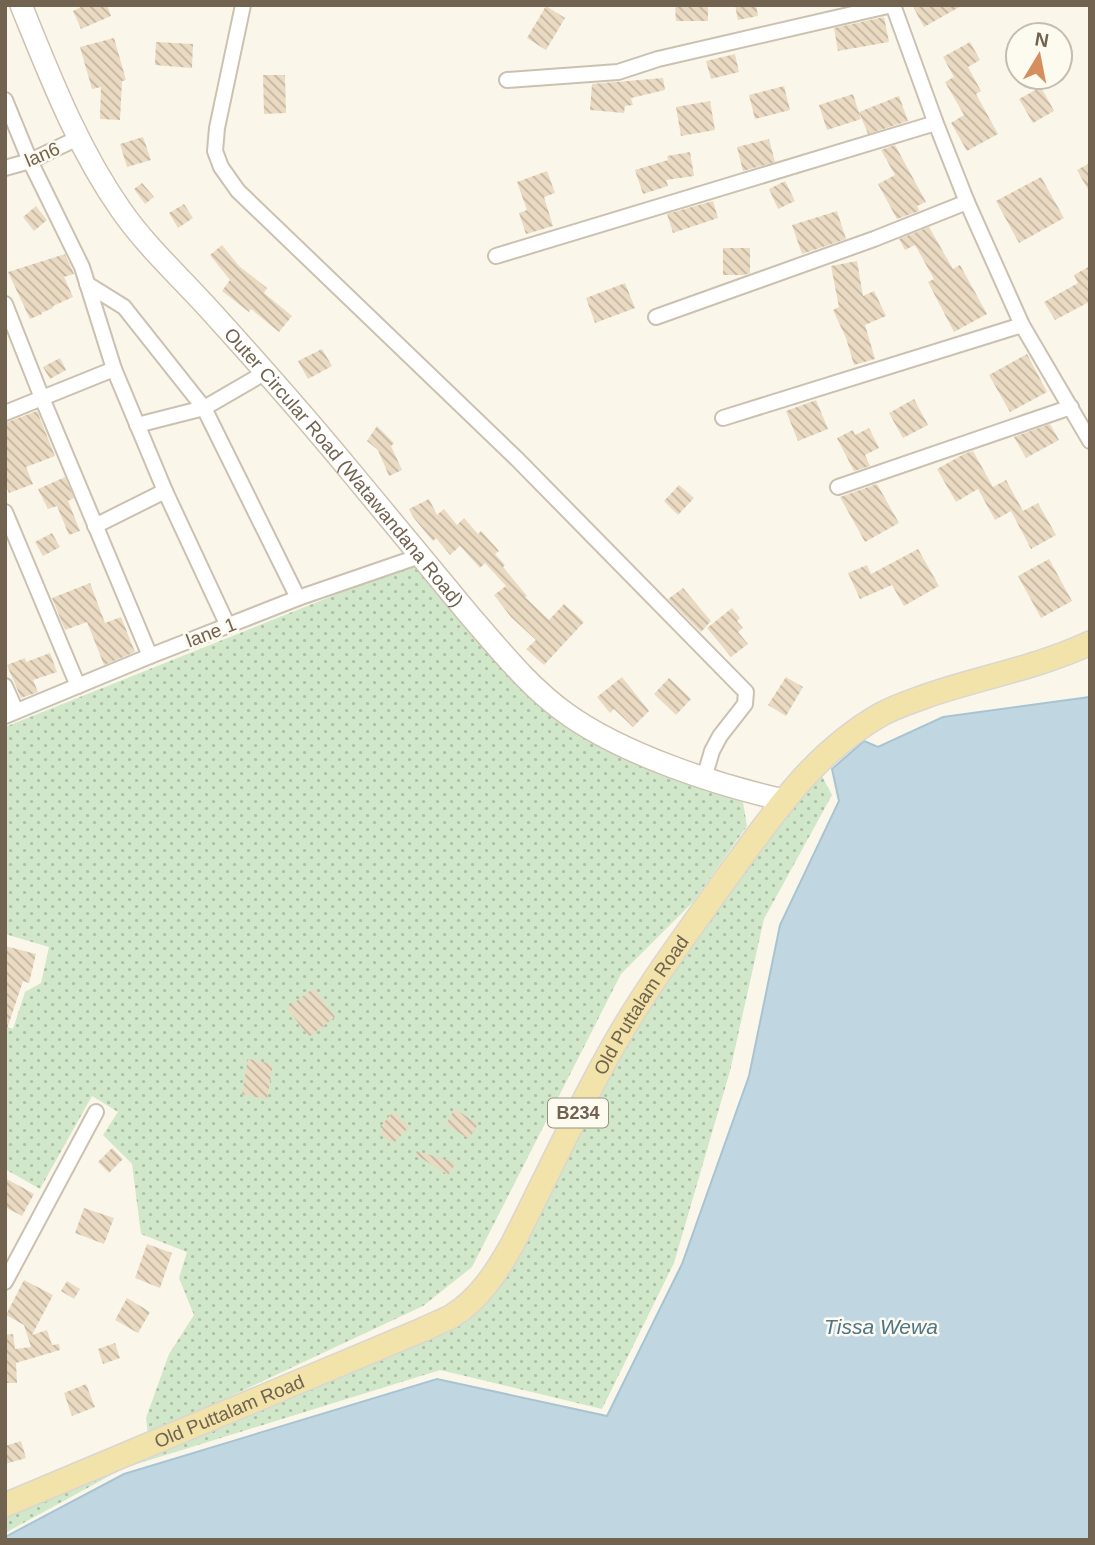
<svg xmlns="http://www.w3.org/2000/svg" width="1095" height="1545" font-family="Arial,sans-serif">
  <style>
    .grass { fill: url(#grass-dots) }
    .water { fill: #c0d7e2; stroke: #a8c4d2; stroke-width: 2 }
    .building { fill: url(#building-back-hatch) }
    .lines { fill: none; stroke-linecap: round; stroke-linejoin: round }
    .street-casing { stroke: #cbc1b1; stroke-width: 18 }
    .secondary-casing { stroke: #cdc2af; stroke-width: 24 }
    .primary-casing { stroke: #dad6d2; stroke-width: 26 }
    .street { stroke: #fff; stroke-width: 14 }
    .secondary { stroke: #fff; stroke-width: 21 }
    .primary { stroke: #f1e3aa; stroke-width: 23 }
    .labels { text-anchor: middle; stroke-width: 5; stroke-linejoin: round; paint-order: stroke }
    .shield { fill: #fdfaf0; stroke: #9c9080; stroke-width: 2 }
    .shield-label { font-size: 18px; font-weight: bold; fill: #726250 }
    .street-label { font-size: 19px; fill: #726250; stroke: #fdfaf0 }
    .water-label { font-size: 21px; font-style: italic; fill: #4f758a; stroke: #fdfaf0 }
  </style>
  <defs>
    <pattern id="grass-dots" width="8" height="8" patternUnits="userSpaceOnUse" patternTransform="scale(1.75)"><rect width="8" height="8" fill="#d0e7c9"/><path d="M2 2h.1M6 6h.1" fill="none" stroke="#adbfa6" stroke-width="1.8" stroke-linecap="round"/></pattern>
    <pattern id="building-back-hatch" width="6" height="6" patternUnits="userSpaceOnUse" patternTransform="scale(1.75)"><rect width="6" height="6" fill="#eadac2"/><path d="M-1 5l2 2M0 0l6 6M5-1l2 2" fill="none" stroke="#c2b4a0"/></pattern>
  </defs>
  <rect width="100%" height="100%" fill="#faf7ea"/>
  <!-- grass -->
  <g class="grass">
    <polygon points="412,564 504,671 548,713 600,747 644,767 743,802 747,826 693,902 621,974 472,1267 423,1306 148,1435 146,1418 169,1354 194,1315 179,1278 187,1252 141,1234 132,1164 103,1135 118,1112 92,1096 40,1189 5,1169 5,1026 13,1029 25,992 41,983 49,947 5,934 5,727"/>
    <polygon points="821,774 832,795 764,919 730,1071 674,1263 602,1409 440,1370 124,1468 5,1533 5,1510 461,1321 617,1051 691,943 790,808"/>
  </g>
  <!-- water -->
  <polygon class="water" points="1090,697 1090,1540 5,1540 5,1537 124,1474 437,1379 607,1416 682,1264 749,1076 780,925 839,801 832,769 864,741 878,747 943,717"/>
  <!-- building -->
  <g class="building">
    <polygon points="85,5 107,5 111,16 81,29 73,11"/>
    <polygon points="675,5 708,5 708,21 676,21"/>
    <polygon points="735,5 756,5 758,16 738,20"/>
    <polygon points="912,5 963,5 924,27"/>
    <polygon points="546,6 565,18 546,50 527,38"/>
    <polygon points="884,17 889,42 838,51 834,28"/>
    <polygon points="114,38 126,80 122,81 120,120 100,119 101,87 92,89 80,47"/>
    <polygon points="156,42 193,44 192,68 155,65"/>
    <polygon points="970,42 980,60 968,67 981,91 976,94 998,134 967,151 951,123 964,115 945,82 954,77 943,57"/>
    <polygon points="735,54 739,72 711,79 706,61"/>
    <polygon points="263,75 285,75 286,113 264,114"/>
    <polygon points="663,78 665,90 631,98 633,105 625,106 624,113 590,110 592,84"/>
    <polygon points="784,86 790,110 755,119 749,95"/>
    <polygon points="1041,87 1054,111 1033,123 1019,99"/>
    <polygon points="853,94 861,119 827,130 819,105"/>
    <polygon points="899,96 908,121 868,134 859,112"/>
    <polygon points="710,101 715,130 681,136 676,107"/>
    <polygon points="143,137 151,160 127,167 120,144"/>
    <polygon points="769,139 775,162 743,171 737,147"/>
    <polygon points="895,145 926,202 917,206 919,211 897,219 878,184 895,175 881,150"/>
    <polygon points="690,152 694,176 666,180 668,186 643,194 635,170 668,160 667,156"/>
    <polygon points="1090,163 1090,193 1077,170"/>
    <polygon points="547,171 555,193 544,197 553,226 526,234 519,213 527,210 517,182"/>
    <polygon points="1041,177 1064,218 1019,243 996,201"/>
    <polygon points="785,181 795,201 778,209 769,189"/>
    <polygon points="142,183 154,197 145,204 134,189"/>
    <polygon points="713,201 718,218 673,233 667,214"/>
    <polygon points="184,204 193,218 178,228 169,213"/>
    <polygon points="36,206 47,220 34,231 23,217"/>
    <polygon points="837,211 846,239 802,254 792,225"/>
    <polygon points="929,227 953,269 960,265 987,314 954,332 928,282 934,279 915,245 905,250 899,239"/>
    <polygon points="222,245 239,266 267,288 264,293 292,316 279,332 251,309 249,312 222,291 230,280 210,255"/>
    <polygon points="723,248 750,248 750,273 744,275 723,275"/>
    <polygon points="65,254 74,274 64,277 73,297 53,306 53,308 41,313 42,314 30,319 8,272"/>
    <polygon points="857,261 863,296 874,291 886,316 865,325 875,359 854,365 846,338 833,310 839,307 831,266"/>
    <polygon points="1090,266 1090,304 1089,302 1055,320 1044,302 1078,283 1074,275"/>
    <polygon points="625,283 635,308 595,323 586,298"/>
    <polygon points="322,349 332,366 308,379 298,361"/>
    <polygon points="1027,354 1047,392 1010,412 989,375"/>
    <polygon points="60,358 66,370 50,379 43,367"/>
    <polygon points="914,399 928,425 903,438 889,413"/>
    <polygon points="816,400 828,429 798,441 786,411"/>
    <polygon points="37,411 55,456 26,467 33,484 9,493 5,484 5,423"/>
    <polygon points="1050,424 1059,440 1026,458 1014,437"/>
    <polygon points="377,426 394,443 391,446 402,470 389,476 378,450 367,441"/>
    <polygon points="869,428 879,448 865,455 870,466 854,471 837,438 853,430 855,435"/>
    <polygon points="973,451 993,487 1006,480 1023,511 1038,503 1056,535 1031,549 1011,511 995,520 978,489 956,502 937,469 964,454"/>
    <polygon points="65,477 74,498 68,501 80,531 69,535 57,506 48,509 38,489"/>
    <polygon points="877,484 899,523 865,542 840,497"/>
    <polygon points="679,485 694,498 678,515 664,501"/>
    <polygon points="429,499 437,515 444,509 457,525 464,518 478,534 481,531 499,551 495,554 505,565 503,567 527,596 525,597 549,620 564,604 584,622 544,665 526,649 536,640 511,617 494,595 506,586 485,563 480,568 460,546 450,555 436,538 433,541 413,517 409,509"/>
    <polygon points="52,533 60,547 43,556 35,542"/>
    <polygon points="918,549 939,586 904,606 892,585 860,599 848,573 867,565 871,574"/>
    <polygon points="1049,559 1072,601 1041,618 1018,576"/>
    <polygon points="90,583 105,623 121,617 135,652 104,665 87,622 65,630 52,598"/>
    <polygon points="683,588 711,621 701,632 668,599"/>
    <polygon points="732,608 740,618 737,621 743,628 738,632 748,644 731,657 707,628"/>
    <polygon points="50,653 57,672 33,680 38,692 21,698 7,665 25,658 26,662"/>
    <polygon points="622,677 649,711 633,727 614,709 610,713 597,697"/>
    <polygon points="786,677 803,687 786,716 768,705"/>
    <polygon points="669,678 691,699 676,715 654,694"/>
    <polygon points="5,946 36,954 29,983 23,981 7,1029 5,1029"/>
    <polygon points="314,988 335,1017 309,1037 287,1008"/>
    <polygon points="248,1059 273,1064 267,1099 242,1094"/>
    <polygon points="455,1109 478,1124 469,1139 446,1124"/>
    <polygon points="393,1112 409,1127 394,1143 380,1135 383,1129 380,1127"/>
    <polygon points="112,1148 123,1159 109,1173 98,1162"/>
    <polygon points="417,1151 456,1163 448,1175 415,1154"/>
    <polygon points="5,1178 34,1194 22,1216 5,1207"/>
    <polygon points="84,1208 114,1218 104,1244 75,1233"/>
    <polygon points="147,1244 172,1253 160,1288 135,1278"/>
    <polygon points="24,1280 53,1295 32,1335 47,1330 52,1345 59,1344 60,1350 16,1363 17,1383 5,1383 5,1335 13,1334 15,1349 31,1347 24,1325 6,1315"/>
    <polygon points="67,1281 80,1289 74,1299 61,1291"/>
    <polygon points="127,1298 150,1312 138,1333 115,1320"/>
    <polygon points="115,1343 120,1358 103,1364 98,1349"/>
    <polygon points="86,1384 95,1407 72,1416 64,1393"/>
    <polygon points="21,1441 26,1458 5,1464 5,1446"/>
  </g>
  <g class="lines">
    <!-- street casing -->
    <g class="street-casing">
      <g id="street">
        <polyline points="243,5 217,128 215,151 221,167 238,191 517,459 746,692 745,704 720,736 712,751 704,778"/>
        <polyline points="893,5 935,121 967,202 1022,325 1090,441"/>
        <polyline points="507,80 618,72 658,59 892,5"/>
        <polyline points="5,100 30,161 82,267 114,369 165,491 228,626"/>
        <polyline points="5,168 30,161 78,138"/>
        <polyline points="496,256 929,125 935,121"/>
        <polyline points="87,284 124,307 204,408 298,598"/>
        <polyline points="5,304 42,398 150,656"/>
        <polyline points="656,317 874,239 967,202"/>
        <polyline points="5,413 114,369"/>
        <polyline points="723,418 1022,325"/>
        <polyline points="137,425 204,408 266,372"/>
        <polyline points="838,487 1071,407"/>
        <polyline points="5,512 78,686"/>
        <polyline points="95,526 165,491"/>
        <polyline points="5,686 16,711"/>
        <polyline points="5,716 150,656 298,598 420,556"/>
        <polyline points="5,1282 96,1112"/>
      </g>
    </g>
    <!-- secondary casing -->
    <g class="secondary-casing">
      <g id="secondary">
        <path id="s1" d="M 21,5 C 50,76 77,147 121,210 C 146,246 179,276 208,308 C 257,362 305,416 351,472 C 391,520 431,569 471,617 C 501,651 530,688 567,714 C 623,754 716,785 784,800"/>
      </g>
    </g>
    <!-- primary casing -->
    <g class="primary-casing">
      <g id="primary">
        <path id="s2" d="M 5,1505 L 422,1330 C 432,1325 443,1321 452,1316 C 480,1299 498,1270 513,1243 C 548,1174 580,1103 619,1036 C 653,978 693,925 732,870 C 777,809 813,754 880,715 C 896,706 913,701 929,695 C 982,677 1039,667 1090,643"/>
      </g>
    </g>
    <!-- street -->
    <use href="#street" class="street"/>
    <!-- secondary -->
    <use href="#secondary" class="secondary"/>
    <!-- primary -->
    <use href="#primary" class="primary"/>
  </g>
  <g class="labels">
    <!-- shield labels -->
    <rect class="shield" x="548" y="1098.5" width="60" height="29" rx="5"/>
    <g class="shield-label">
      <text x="578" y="1119">B234</text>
    </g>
    <!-- street labels -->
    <g class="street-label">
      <text transform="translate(42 154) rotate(-23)" y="7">lan6</text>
      <text dy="7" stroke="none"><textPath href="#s1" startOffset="569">Outer Circular Road (Watawandana Road)</textPath></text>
      <text transform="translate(211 632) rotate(-21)" y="7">lane 1</text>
      <text dy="7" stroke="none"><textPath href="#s2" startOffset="852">Old Puttalam Road</textPath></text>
      <text dy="7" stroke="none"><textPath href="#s2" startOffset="243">Old Puttalam Road</textPath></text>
    </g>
    <!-- water labels -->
    <g class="water-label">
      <text x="881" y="1334">Tissa Wewa</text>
    </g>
  </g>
  <!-- border -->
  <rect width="1095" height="1545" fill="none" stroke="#726250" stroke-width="14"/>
  <!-- north arrow -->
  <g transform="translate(1039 56) rotate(10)"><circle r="33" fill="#fdfaf0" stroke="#c5bdb0" stroke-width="2"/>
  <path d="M0-5L12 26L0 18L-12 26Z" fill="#d58e5e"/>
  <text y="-10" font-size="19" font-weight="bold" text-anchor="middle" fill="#726250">N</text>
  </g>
</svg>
